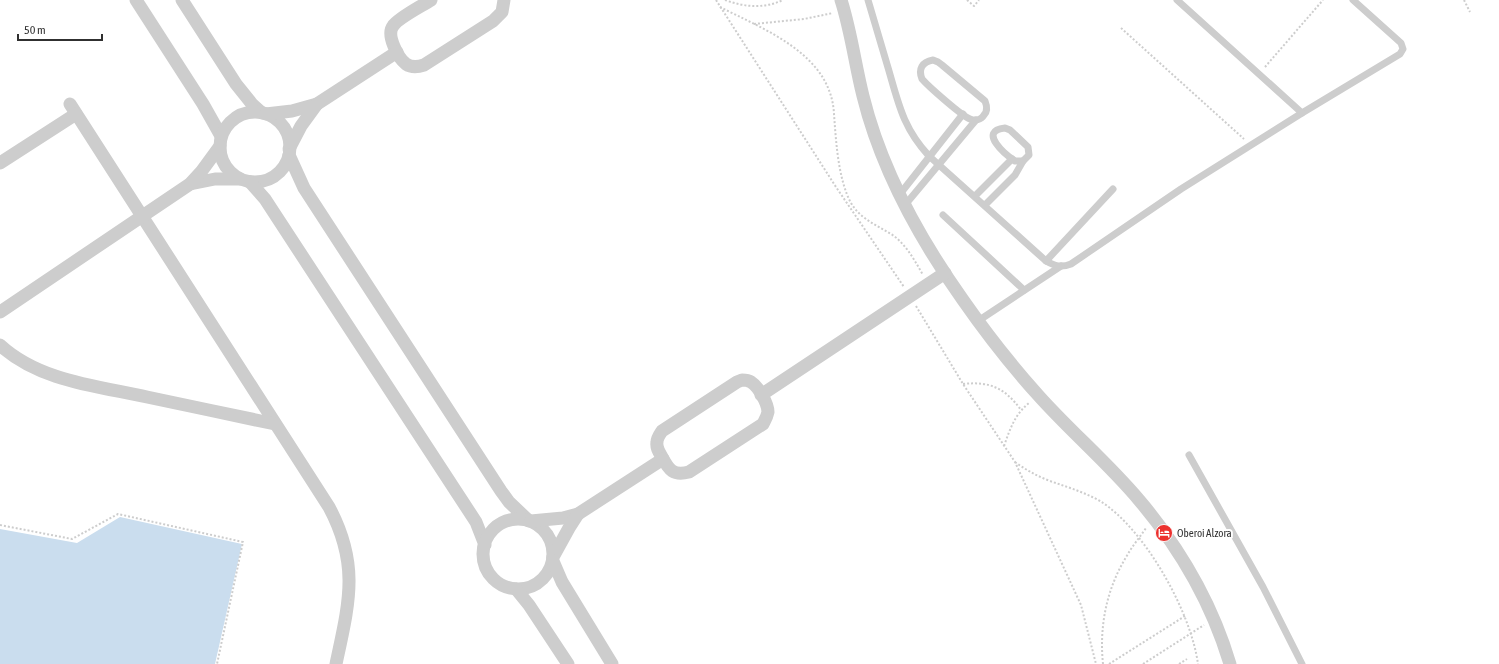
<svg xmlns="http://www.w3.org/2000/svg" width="1499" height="664" font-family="'Asap Condensed',sans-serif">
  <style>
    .water { fill: #caddee }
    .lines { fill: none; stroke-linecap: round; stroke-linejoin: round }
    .path { stroke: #cdcdcd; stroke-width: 2; stroke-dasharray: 2 2; stroke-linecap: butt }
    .service { stroke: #cdcdcd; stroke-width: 7 }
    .minor { stroke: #cdcdcd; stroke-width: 13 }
    .labels { text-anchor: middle; stroke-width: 4; stroke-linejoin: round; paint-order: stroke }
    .poi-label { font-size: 11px; fill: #303030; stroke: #fff; text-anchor: start }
  </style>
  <rect width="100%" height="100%" fill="#fff"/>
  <!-- water -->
  <polygon class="water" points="120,517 242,544 215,664 0,664 0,529 77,543"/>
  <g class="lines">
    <!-- path -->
    <g class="path">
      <polyline points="716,0 836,187 904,287"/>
      <path d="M 725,0 C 744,7 764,9 783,0"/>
      <polyline points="967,0 974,6 979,0"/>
      <polyline points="1464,0 1470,12"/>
      <path d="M 720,7 C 765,30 831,54 834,114 C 836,141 838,179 851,203 C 861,220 879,226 894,236 C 907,246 915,261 923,275"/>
      <polyline points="754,24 804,19 833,13"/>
      <polyline points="1121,28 1244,139"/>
      <polyline points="1265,67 1323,0"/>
      <polyline points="916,306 963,384 1015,462 1081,605 1096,664"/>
      <path d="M 963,384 C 990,381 1005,388 1021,410"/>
      <path d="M 1004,446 C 1010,429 1015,414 1029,403"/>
      <path d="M 1015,462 C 1026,470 1037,476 1050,481 C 1067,487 1084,492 1100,501 C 1145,529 1191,612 1198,664"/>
      <polyline points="0,525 72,539 118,514 243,542 217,664"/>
      <path d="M 1103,664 C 1099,625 1107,587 1128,554 C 1133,545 1140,537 1146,528"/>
      <polyline points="1109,664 1185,616"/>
      <polyline points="1143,664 1204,625"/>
      <polyline points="1179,664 1187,659"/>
    </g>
    <!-- service -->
    <g class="service">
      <path d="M 868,0 C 875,24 882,48 889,71 C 899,106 904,129 929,156 L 1046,261 C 1055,266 1061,268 1071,264 L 1181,189 L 1302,113 L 1400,54 L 1403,49 L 1401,43 L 1353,0"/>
      <polyline points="1177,0 1302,113"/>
      <path d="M 933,60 L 938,62 L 942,65 L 985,101 C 987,106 988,111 984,115 C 981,120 975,121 970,119 C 962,116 929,87 922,79 C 918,69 922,62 933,60 Z"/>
      <path d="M 1005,128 L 1010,130 L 1028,147 L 1029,155 L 1023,161 L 1015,161 C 1006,155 977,131 1005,128 Z"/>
      <polyline points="900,194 963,114"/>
      <polyline points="975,196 1012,159"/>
      <polyline points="905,205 976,120"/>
      <polyline points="985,205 1015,175 1023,161"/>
      <polyline points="943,215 1024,290"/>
      <polyline points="1046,261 1113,189"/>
      <polyline points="978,321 1061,266"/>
      <polyline points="1189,455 1263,587 1302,664"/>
    </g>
    <!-- minor -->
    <g class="minor">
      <polyline points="136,0 203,104 221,136"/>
      <polyline points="182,0 236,84 252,104 262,113"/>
      <path d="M 431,0 C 422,6 398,18 393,26 C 386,35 398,58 406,64 C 412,68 418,67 424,65 L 493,21 L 502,12 L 504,0"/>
      <path d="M 841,0 C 851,31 855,64 863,96 C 881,169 919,238 963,300 C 986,333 1011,365 1038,395 C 1070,431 1108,463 1139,500 C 1179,547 1212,604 1230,664"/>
      <path d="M 70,104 L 329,507 C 360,565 349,603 336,664"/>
      <circle cx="255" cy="147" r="35"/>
      <polyline points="266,114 292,111 317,104 397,52"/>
      <polyline points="289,149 301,126 317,104"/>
      <polyline points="289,155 304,188 501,491 509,502 529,521"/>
      <polyline points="0,163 76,114"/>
      <polyline points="250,182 265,199 476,522 485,545"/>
      <polyline points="190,184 215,179 240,179"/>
      <polyline points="0,312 190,184 201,172 220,146"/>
      <path d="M 0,345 C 39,381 97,386 147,397 C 190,406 232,415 275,424"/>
      <path d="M 742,380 C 746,380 748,380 751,382 C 759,387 768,404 768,412 C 767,417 765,420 763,424 L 689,472 C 673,476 669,470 662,457 C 659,452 656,448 657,442 C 657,438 660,434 662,431 L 737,382 Z"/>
      <polyline points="761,395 945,273"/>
      <circle cx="518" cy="554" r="35"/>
      <polyline points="531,521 563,518 578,514 663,459"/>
      <polyline points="553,557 569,528 578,514"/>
      <polyline points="553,561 562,582 612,664"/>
      <polyline points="516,589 529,605 568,664"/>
    </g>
  </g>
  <!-- icons -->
  <defs>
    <g id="hotel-disc" transform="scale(0.9)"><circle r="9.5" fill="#ec312e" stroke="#fff"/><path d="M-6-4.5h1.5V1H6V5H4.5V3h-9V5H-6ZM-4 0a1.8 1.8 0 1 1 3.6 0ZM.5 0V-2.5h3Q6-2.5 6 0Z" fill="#fff"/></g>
  </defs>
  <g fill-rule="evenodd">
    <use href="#hotel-disc" x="1164" y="533"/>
  </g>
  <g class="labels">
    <!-- poi labels -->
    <g class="poi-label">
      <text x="1177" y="537">Oberoi Alzora</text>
    </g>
  </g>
  <!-- scale -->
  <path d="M18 34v6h84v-6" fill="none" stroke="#303030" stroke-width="2"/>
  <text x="24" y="34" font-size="12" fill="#303030" stroke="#ffffff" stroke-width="3" paint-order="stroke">50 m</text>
</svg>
